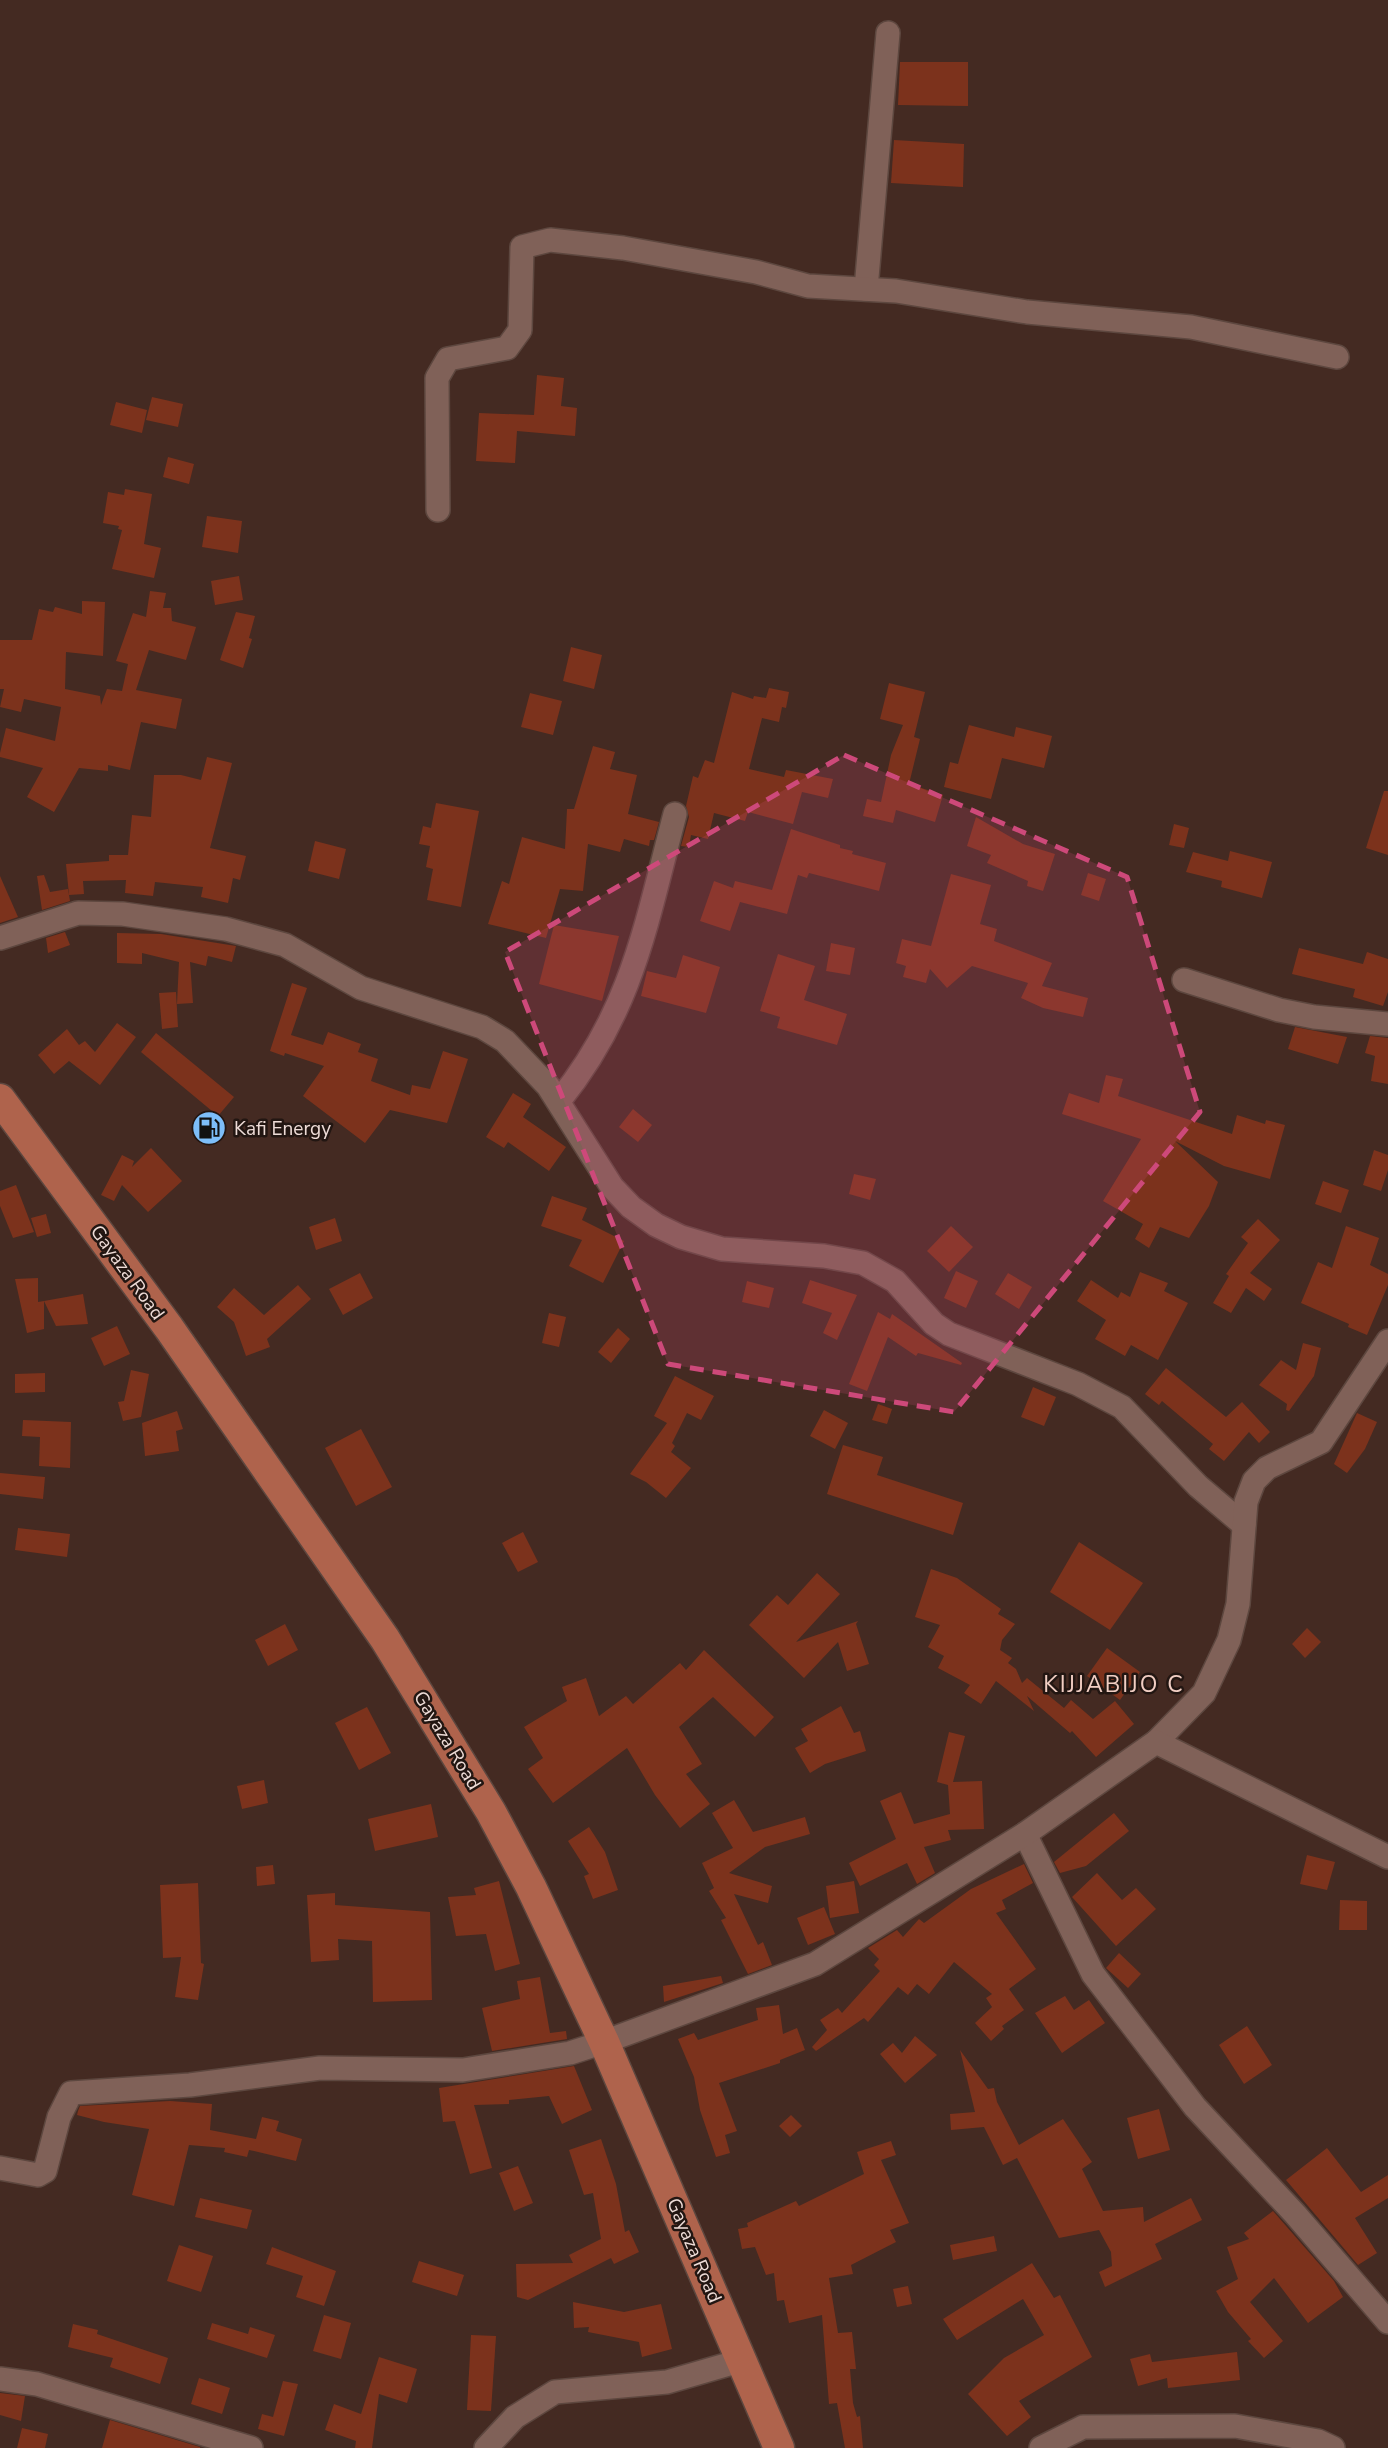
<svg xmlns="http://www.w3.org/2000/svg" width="1388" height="2448" font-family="'Nunito Sans',sans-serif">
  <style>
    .building { fill: #7c321c }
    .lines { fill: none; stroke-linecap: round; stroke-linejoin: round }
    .minor-casing { stroke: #5d473f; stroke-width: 26 }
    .major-casing { stroke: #5d473f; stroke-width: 33 }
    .minor { stroke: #806158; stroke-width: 23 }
    .major { stroke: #af634c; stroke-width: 30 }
    .marked { fill: #cd497a; fill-opacity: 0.2; stroke: #cd497a; stroke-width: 5; stroke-dasharray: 14 9; stroke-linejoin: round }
    .labels { text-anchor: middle; stroke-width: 5; stroke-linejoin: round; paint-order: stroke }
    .poi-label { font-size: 19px; fill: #eedcd7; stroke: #221612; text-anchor: start }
    .street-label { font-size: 19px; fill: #eedcd7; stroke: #221612 }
    .quarter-label { font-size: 23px; letter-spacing: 2px; fill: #f1cec3; stroke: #221612 }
  </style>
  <rect width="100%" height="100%" fill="#442a22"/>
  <!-- building -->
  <g class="building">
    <polygon points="900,62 968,62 968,106 898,105"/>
    <polygon points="894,140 964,144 963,187 891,183"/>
    <polygon points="537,375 564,378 561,406 577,408 575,436 517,431 515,463 476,461 479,413 534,415"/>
    <polygon points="152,397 183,404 178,427 146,420"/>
    <polygon points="116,402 147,410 142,433 110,425"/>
    <polygon points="168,457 194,464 189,484 163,477"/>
    <polygon points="125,489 152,494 144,544 161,548 154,578 112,569 122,530 118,529 119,526 103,523 108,492 124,495"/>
    <polygon points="207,516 242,521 238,553 202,547"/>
    <polygon points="239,576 243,600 215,605 211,581"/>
    <polygon points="150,591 166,593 163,608 171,608 172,621 196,627 186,660 149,650 136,690 182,699 176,729 141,722 130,770 108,765 108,771 79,768 54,812 27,797 43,768 0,757 0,753 6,728 55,741 61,707 24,699 21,712 0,707 4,689 0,689 0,640 32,640 39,609 53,612 55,607 82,614 82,601 105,602 103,656 66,652 65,689 100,696 101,705 107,689 122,691 128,664 116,661 133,613 146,617"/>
    <polygon points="236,612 255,616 249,638 252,639 243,668 220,660"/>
    <polygon points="571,647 602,655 594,689 563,681"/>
    <polygon points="889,683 925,692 914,737 920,739 909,784 943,795 935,822 896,810 893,823 863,816 867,799 881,802 891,755 903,725 880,719"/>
    <polygon points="769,688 789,692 786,708 782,707 779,722 762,718 749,769 784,777 786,770 833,779 828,798 802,792 793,824 748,812 745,821 714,813 708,839 691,835 689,847 681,846 689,817 686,806 693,776 698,778 705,760 714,763 732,692 753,699 754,696 766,698"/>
    <polygon points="530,693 562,701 553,735 521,727"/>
    <polygon points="969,725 1014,737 1016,727 1052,736 1044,768 1002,758 991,799 944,787 950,762 958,764"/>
    <polygon points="593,746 615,752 610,769 637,775 628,814 659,822 654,840 650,840 649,846 624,839 620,852 588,844 583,891 560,889 546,938 488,924 502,881 509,884 522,837 565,849 567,809 574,809"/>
    <polygon points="207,757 232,763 210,848 246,856 240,880 233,878 228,903 201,897 203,887 155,882 153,896 125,893 126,880 83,881 84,894 69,895 66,864 109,861 109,855 128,855 132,815 151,817 154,775 181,775 201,780"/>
    <polygon points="1384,791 1388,791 1388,855 1366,848"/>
    <polygon points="436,803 479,811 461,907 427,900 433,869 426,867 430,846 419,844 423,826 431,828"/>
    <polygon points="976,817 1023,844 1055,854 1043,891 1027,886 1028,881 987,863 991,855 967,846"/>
    <polygon points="1174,824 1189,828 1184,848 1169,845"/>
    <polygon points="791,829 840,845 840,848 853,851 852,854 886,863 879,891 809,873 807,878 798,875 787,914 740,902 730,931 700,921 714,881 733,888 735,881 772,890"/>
    <polygon points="315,841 346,849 339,879 308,871"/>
    <polygon points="1230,851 1272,862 1262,898 1221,887 1222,881 1186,872 1193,852 1228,861"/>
    <polygon points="1088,873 1106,879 1099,901 1081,895"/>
    <polygon points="951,874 991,885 980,924 997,929 994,941 1052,963 1042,986 1088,998 1083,1017 1043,1008 1021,998 1028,983 972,966 947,988 930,969 926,983 903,977 906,966 896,963 902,939 931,946"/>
    <polygon points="44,875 50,892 68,889 70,901 42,910 37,876"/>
    <polygon points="0,876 18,917 0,923"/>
    <polygon points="554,925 619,936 602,1001 539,984"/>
    <polygon points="65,932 70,945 48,953 46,938"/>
    <polygon points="117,933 161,934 236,946 232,962 208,956 206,966 190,962 193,1003 177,1004 179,962 142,953 142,964 117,963"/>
    <polygon points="831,943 855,948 850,975 826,971"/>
    <polygon points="1299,948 1363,964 1367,952 1388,959 1388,992 1383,1006 1353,997 1355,989 1292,974"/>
    <polygon points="778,954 815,966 804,1000 847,1014 837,1045 777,1028 780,1017 760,1011"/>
    <polygon points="683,955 720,967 706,1013 641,996 647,971 676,978"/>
    <polygon points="292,983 307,988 291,1035 323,1045 328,1032 361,1044 358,1052 378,1059 371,1081 410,1095 412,1085 430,1089 443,1051 468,1059 447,1123 390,1110 365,1143 303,1096 324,1066 285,1053 284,1056 270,1051"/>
    <polygon points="176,992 178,1027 162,1029 159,993"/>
    <polygon points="117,1023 136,1037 100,1085 69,1061 54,1074 38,1055 67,1029 79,1045 85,1041 95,1052"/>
    <polygon points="1295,1027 1347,1037 1338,1064 1288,1049"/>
    <polygon points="156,1033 234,1097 218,1116 141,1052"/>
    <polygon points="1370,1036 1388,1038 1388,1084 1371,1081 1375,1056 1365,1053"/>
    <polygon points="1106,1075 1123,1079 1118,1096 1232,1134 1237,1115 1265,1124 1266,1120 1285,1125 1270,1179 1224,1166 1175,1141 1218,1182 1209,1206 1189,1238 1160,1227 1149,1248 1135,1239 1143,1224 1103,1201 1141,1139 1062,1114 1069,1093 1099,1103"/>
    <polygon points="513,1093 531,1104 523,1117 566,1147 549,1171 508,1142 504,1148 486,1137"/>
    <polygon points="633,1109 652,1125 638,1142 619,1127"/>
    <polygon points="151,1148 182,1181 148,1212 122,1185 114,1201 101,1195 122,1155 134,1161 132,1167"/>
    <polygon points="1374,1150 1388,1155 1388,1170 1381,1191 1363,1185"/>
    <polygon points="854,1174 876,1179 870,1200 849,1194"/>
    <polygon points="1323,1181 1349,1190 1341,1213 1315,1204"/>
    <polygon points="16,1185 34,1232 13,1238 0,1206 0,1191"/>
    <polygon points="552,1196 587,1208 582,1220 624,1241 603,1283 569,1266 582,1240 541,1226"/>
    <polygon points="46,1214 51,1233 37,1237 31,1218"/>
    <polygon points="335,1218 342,1241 316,1250 309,1227"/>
    <polygon points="1258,1219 1280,1240 1250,1273 1272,1289 1264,1301 1246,1288 1231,1313 1213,1303 1229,1276 1226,1274 1248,1243 1241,1237"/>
    <polygon points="951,1226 973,1247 949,1272 927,1251"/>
    <polygon points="1346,1226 1379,1238 1370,1265 1388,1274 1388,1285 1367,1335 1348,1327 1349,1324 1301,1303 1318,1262 1332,1268"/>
    <polygon points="956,1271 978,1281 966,1308 944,1298"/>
    <polygon points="1140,1272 1168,1283 1164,1291 1188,1303 1158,1360 1131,1345 1125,1356 1095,1339 1106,1320 1077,1301 1091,1280 1118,1298 1121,1292 1130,1297"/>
    <polygon points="360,1273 373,1298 343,1315 329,1289"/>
    <polygon points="1008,1273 1032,1287 1019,1309 995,1294"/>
    <polygon points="38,1278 38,1302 44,1301 44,1329 27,1333 15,1279"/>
    <polygon points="810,1280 857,1295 837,1340 823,1333 832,1313 802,1303"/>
    <polygon points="747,1281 774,1288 769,1308 742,1302"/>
    <polygon points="298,1285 311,1299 267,1339 270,1347 246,1356 234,1322 217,1307 234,1288 264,1315"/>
    <polygon points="83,1294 88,1324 56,1326 44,1301"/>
    <polygon points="878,1312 890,1319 892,1314 962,1363 961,1365 918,1353 916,1356 888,1337 867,1391 849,1384"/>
    <polygon points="549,1313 566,1317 559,1347 542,1343"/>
    <polygon points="117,1326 130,1354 104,1366 91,1338"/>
    <polygon points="618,1328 630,1339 611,1363 598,1352"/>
    <polygon points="1303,1343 1321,1348 1314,1376 1289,1411 1286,1410 1287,1404 1259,1385 1281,1360 1296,1370"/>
    <polygon points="1166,1368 1226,1417 1242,1402 1270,1432 1259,1443 1249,1432 1224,1461 1209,1449 1213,1444 1162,1401 1159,1405 1145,1394"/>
    <polygon points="131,1370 149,1374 141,1417 123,1421 118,1402 124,1401"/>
    <polygon points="45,1373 45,1392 15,1393 15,1374"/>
    <polygon points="675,1376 714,1396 701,1420 687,1413 672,1443 675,1446 671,1452 691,1468 666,1498 646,1482 630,1474 667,1423 654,1416"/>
    <polygon points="1033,1387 1056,1397 1044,1426 1021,1417"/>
    <polygon points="878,1404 892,1409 887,1424 872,1420"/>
    <polygon points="824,1410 848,1423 835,1449 810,1436"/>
    <polygon points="177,1411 183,1429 176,1431 179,1451 145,1456 142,1423"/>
    <polygon points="1357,1413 1377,1422 1365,1449 1347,1473 1334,1464"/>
    <polygon points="23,1420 71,1422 70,1468 39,1466 40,1437 22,1436"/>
    <polygon points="361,1429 392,1487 356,1506 325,1448"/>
    <polygon points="843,1445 883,1457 877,1475 963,1503 953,1535 827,1494"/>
    <polygon points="0,1473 45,1477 43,1499 0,1494"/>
    <polygon points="18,1528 70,1534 67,1557 15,1550"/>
    <polygon points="523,1532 538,1562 518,1572 502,1543"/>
    <polygon points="1079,1542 1143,1583 1110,1630 1050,1592"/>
    <polygon points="931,1569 957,1578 1001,1609 998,1614 1015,1624 1002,1640 1000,1650 1012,1658 1008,1663 1016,1669 1022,1683 1027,1678 1064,1708 1071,1700 1093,1719 1115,1701 1134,1724 1096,1757 1072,1731 1070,1733 1027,1696 1034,1711 996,1681 981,1704 964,1693 970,1685 938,1668 944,1656 928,1647 940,1625 915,1617"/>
    <polygon points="817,1573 840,1594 796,1642 858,1621 856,1624 869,1664 847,1671 838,1642 804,1678 749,1625 777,1595 788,1605"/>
    <polygon points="285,1624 298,1650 268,1666 255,1640"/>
    <polygon points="1307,1628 1321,1642 1305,1658 1292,1644"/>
    <polygon points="1107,1648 1140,1672 1120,1700 1087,1676"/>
    <polygon points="704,1650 774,1717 755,1737 713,1697 679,1727 702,1764 686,1774 710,1804 680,1828 655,1795 627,1748 553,1803 528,1769 543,1758 524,1727 567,1701 562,1687 586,1678 599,1716 626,1696 633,1704 680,1663 686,1670"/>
    <polygon points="841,1706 854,1733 860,1731 866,1751 825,1764 810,1773 795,1748 808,1741 801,1729"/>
    <polygon points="367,1707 391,1753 359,1770 335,1723"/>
    <polygon points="949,1732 965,1736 953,1782 982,1781 984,1829 948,1830 951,1840 924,1847 935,1873 917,1884 907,1863 860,1886 849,1863 896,1839 880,1801 901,1792 914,1824 950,1814 948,1785 937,1782"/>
    <polygon points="264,1780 268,1803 242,1809 237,1786"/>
    <polygon points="734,1800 753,1832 805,1817 810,1834 765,1847 729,1873 772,1886 768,1903 734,1894 758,1945 763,1942 772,1965 748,1974 721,1920 726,1918 709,1891 714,1888 702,1863 733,1848 712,1813"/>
    <polygon points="431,1804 438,1837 375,1851 368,1819"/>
    <polygon points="1114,1813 1129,1831 1086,1866 1060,1873 1054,1862"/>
    <polygon points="589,1827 605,1852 618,1890 593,1899 584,1876 589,1874 568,1841"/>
    <polygon points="1307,1855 1335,1862 1327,1890 1300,1884"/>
    <polygon points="1024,1864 1033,1883 1002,1900 1006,1909 996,1913 1036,1969 1009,1989 1024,2010 1002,2026 1004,2029 991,2041 975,2023 992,2007 986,1998 992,1994 954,1962 929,1994 917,1984 908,1995 898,1987 868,2022 864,2018 816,2051 812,2047 827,2030 820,2020 838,2008 842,2013 880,1971 874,1965 879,1959 868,1948 897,1930 903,1937 919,1919 924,1923 971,1889"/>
    <polygon points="273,1865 275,1884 257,1886 256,1867"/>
    <polygon points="1097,1873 1122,1900 1136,1888 1156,1909 1116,1946 1072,1897"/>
    <polygon points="499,1881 520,1964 495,1971 486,1934 456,1936 448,1897 476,1895 474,1888"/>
    <polygon points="854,1881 859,1913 830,1918 826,1886"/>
    <polygon points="198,1883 201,1963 204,1964 198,2000 175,1997 181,1957 163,1958 160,1885"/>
    <polygon points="335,1893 335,1905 430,1912 432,2000 373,2002 372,1941 338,1939 339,1960 311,1962 307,1895"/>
    <polygon points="1340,1900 1367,1901 1367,1930 1339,1930"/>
    <polygon points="824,1907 835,1934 808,1945 797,1918"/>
    <polygon points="1119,1953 1141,1974 1128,1988 1106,1968"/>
    <polygon points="721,1976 723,1983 664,2002 663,1986"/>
    <polygon points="540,1977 550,2033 566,2031 567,2039 492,2051 482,2008 520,1999 517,1981"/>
    <polygon points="1065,1996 1074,2010 1089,2000 1105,2023 1062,2053 1035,2013"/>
    <polygon points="779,2005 783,2034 797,2028 805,2050 780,2060 780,2063 719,2083 737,2131 725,2135 730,2153 716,2157 700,2110 694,2077 678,2039 694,2033 698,2040 758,2020 756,2008"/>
    <polygon points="1247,2026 1272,2065 1244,2084 1219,2045"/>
    <polygon points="915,2036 937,2055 905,2083 880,2054 893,2043 902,2053"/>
    <polygon points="960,2050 988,2089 994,2088 997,2102 1019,2145 1063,2119 1092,2162 1082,2169 1103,2211 1143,2207 1144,2222 1191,2198 1202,2220 1155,2244 1162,2259 1105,2287 1099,2272 1112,2266 1111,2252 1099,2230 1059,2238 1017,2158 1003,2165 984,2127 951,2130 950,2114 975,2112"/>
    <polygon points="574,2066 592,2110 562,2124 549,2096 509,2100 509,2104 474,2105 492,2168 470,2174 455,2121 443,2122 439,2088"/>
    <polygon points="170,2101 212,2104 210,2130 256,2139 262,2117 279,2121 276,2131 302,2139 296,2161 254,2151 249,2150 247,2157 224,2152 225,2148 189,2145 174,2206 132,2195 149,2129 104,2122 77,2115 78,2111 80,2106"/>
    <polygon points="1159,2109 1170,2150 1138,2159 1127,2118"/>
    <polygon points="791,2115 802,2126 790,2137 779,2126"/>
    <polygon points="601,2139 616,2184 625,2232 629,2230 639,2252 614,2264 611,2258 528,2300 517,2297 516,2264 573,2263 569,2255 601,2239 593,2193 584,2195 569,2150"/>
    <polygon points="891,2141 896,2155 881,2160 909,2223 890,2230 896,2242 851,2265 853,2274 829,2278 838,2333 852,2332 856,2369 850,2369 853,2403 857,2417 860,2416 863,2448 845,2448 837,2403 829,2404 822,2315 789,2323 784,2300 777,2301 774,2273 766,2275 755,2247 742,2249 738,2229 748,2227 747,2223 796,2201 799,2206 864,2174 857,2152"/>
    <polygon points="1327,2148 1361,2192 1388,2175 1388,2198 1355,2218 1377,2253 1358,2265 1286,2180"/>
    <polygon points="518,2166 533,2203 514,2211 499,2173"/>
    <polygon points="200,2198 252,2210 247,2229 195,2217"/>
    <polygon points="1273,2211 1334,2281 1343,2297 1308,2323 1274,2278 1250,2302 1283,2341 1264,2358 1248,2341 1251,2339 1228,2312 1216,2291 1238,2279 1227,2247 1249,2239 1244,2233"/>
    <polygon points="994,2236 997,2251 953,2260 950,2245"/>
    <polygon points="179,2245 213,2256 201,2292 167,2281"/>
    <polygon points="272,2247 336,2271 324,2306 296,2297 303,2276 266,2264"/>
    <polygon points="419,2261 464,2275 457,2296 412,2282"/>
    <polygon points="1032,2263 1054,2298 1060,2295 1092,2357 1019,2401 1031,2417 1007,2436 968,2394 1004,2358 1044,2335 1023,2299 957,2340 943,2319"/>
    <polygon points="908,2286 912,2304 897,2307 893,2289"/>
    <polygon points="573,2302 624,2312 661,2304 672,2349 642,2357 639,2342 588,2332 589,2327 574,2328"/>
    <polygon points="324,2315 351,2323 341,2359 313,2351"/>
    <polygon points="212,2323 248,2334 250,2327 275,2335 267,2358 207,2339"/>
    <polygon points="73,2324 98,2330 97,2334 168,2358 160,2384 110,2367 113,2358 68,2347"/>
    <polygon points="471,2335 496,2336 491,2411 467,2410"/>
    <polygon points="1237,2352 1240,2380 1168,2388 1167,2378 1138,2386 1130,2359 1150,2354 1152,2362"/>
    <polygon points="379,2357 417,2369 407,2403 379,2394 372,2448 355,2448 356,2441 325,2430 334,2404 361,2414"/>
    <polygon points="199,2378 230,2388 222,2414 191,2404"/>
    <polygon points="283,2381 298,2384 284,2436 258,2429 262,2414 273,2417"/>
    <polygon points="0,2393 25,2396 21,2421 0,2415"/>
    <polygon points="110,2420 200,2447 200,2448 102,2448"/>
    <polygon points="22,2428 48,2434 45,2448 17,2448"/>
  </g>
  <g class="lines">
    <!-- minor casing -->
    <g class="minor-casing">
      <g id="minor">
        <polyline points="866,289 888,33"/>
        <polyline points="438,510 437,378 448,359 507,348 520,330 522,247 550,240 623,248 756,272 808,286 896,291 1027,312 1191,327 1337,357"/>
        <polyline points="0,938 78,913 123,914 226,929 285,945 361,988 482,1027 505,1041 548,1086 612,1187 631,1207 656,1225 681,1237 722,1249 824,1256 863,1263 895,1281 934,1324 949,1334 1078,1384 1122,1407 1198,1486 1244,1525"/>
        <polyline points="1184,980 1279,1010 1314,1017 1388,1024"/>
        <path d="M 559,1101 C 632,1011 646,924 675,814"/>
        <polyline points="1156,1742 1204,1693 1229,1640 1238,1604 1246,1502 1254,1481 1267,1468 1321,1442 1388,1341"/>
        <polyline points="1025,1834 1093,1974 1195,2107 1295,2214 1388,2322"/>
        <polyline points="0,2168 38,2175 45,2171 59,2117 71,2093 190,2085 320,2068 463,2070 570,2053 604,2042 815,1964 1025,1834 1156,1742 1388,1857"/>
        <polyline points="0,2379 37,2384 251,2448"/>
        <polyline points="486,2448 515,2417 555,2392 667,2382 743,2360"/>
        <polyline points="1041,2448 1083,2427 1235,2426 1318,2441 1333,2448"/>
      </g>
    </g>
    <!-- major casing -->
    <g class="major-casing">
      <polyline id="major" points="0,1099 169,1328 385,1639 491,1812 531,1887 604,2042 779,2448"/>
    </g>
    <!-- minor -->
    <use href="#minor" class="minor"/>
    <!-- major -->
    <use href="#major" class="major"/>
  </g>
  <!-- marked area -->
  <path class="marked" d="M 844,755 L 1127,877 L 1200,1112 L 954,1412 L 668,1364 L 505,952 Z"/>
  <!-- icons -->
  <defs>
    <g id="fuel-disc" transform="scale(1.75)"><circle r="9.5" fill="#7dbef9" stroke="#221612"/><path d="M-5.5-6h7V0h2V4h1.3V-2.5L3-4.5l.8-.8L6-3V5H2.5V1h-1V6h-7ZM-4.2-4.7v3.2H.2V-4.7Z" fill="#111"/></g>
  </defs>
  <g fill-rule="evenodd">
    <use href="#fuel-disc" x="209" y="1128"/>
  </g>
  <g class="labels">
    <!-- poi labels -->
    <g class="poi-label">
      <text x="234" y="1135">Kafi Energy</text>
    </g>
    <!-- street labels -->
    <g class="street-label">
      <text transform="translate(128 1272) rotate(54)" y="7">Gayaza Road</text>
      <text transform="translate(448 1740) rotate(59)" y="7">Gayaza Road</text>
      <text transform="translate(695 2250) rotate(67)" y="7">Gayaza Road</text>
    </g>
    <!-- quarter labels -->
    <g class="quarter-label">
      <text x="1114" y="1692">KIJJABIJO C</text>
    </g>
  </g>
</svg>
